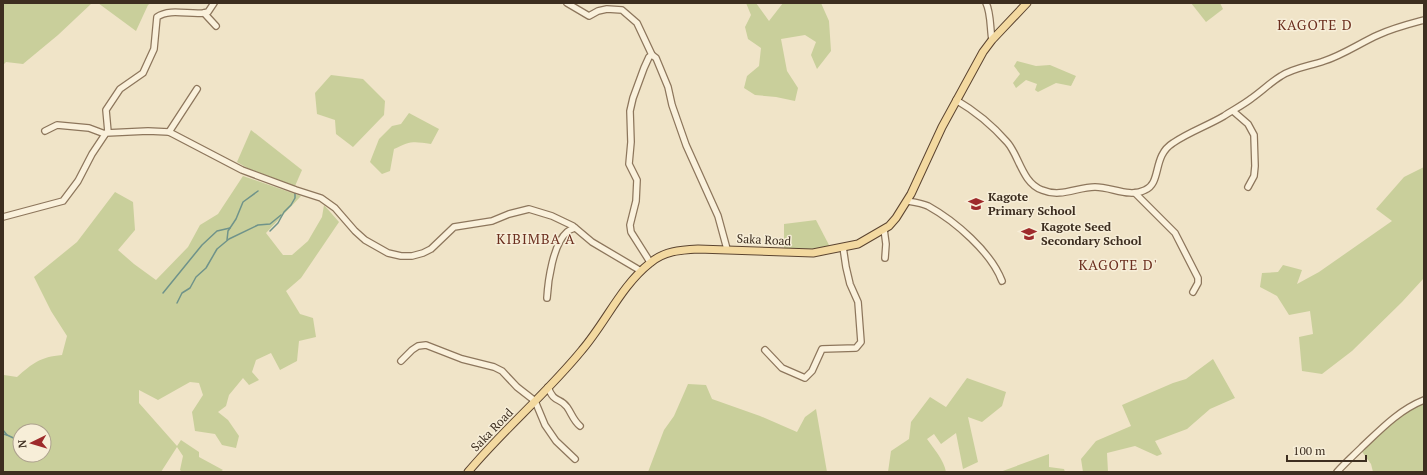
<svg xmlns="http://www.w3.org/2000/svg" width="1427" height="475" font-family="'PT Serif',serif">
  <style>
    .green { fill: #c9cf9b; fill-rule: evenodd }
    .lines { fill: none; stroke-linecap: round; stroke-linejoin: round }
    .stream { stroke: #6f938a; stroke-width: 1.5 }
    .minor-casing { stroke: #8d765c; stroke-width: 8 }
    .major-casing { stroke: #5b4430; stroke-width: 9 }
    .minor { stroke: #faf1dc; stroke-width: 5.5 }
    .major { stroke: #f3d9a0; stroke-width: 7 }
    .labels { text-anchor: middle; stroke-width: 3; stroke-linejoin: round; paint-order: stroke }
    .poi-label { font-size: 12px; font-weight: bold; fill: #3d2e20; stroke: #f7eed8; text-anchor: start }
    .street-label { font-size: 12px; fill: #3d2e20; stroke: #f7eed8 }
    .quarter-label { font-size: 14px; letter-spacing: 1px; fill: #6b2e1e; stroke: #f7eed8 }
  </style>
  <rect width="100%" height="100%" fill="#f0e4c8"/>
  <!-- green -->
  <g class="green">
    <polygon points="3,3 92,3 58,35 23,64 6,62 3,65 3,16 4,15 3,14"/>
    <polygon points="98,3 151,3 148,5 136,31"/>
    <polygon points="735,3 756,3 769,21 783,3 821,3 829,21 831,51 817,69 811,55 816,42 805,35 781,39 787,71 798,88 795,101 776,97 755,95 744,88 747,76 759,66 761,48 748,39 745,27 751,15 746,3 736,4"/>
    <polygon points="1191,3 1220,3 1223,9 1206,22"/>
    <polygon points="1017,61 1036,66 1050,65 1076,76 1071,86 1056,83 1038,92 1035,90 1037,84 1026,80 1016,88 1013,83 1020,74 1014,66"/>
    <polygon points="331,75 363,79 385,101 384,115 353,147 336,134 335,120 317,114 315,93"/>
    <path d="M 409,113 L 439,129 L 431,144 C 413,141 410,141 394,149 L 390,171 L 382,174 L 370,162 L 379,139 L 392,126 L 401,124 Z"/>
    <polygon points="251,130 302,170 295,186 249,169 237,162"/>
    <polygon points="1424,167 1424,278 1402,302 1352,351 1322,374 1302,371 1299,337 1313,334 1310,311 1289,315 1277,296 1260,287 1262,273 1278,272 1283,265 1302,270 1297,284 1319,272 1392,221 1376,209 1404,177"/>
    <path d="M 243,176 L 301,196 L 266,233 L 283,255 L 292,255 L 308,241 L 322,217 L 324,205 L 339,222 L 301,278 L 286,291 L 300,314 L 313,318 L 316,337 L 299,341 L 297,361 L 280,370 L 271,353 L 256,360 L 252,372 L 259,380 L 249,385 L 243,378 L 229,395 L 226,406 L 218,412 L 228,420 L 239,436 L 236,448 L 222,445 L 215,434 L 195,431 L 192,412 L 203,395 L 199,383 L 190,382 L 158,400 L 139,390 L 139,403 L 177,446 L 181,440 L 199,452 L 199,457 L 223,470 L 220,472 L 182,472 L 180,470 L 183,456 L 177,447 L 161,472 L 3,472 L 3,372 L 4,375 L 17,377 C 33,363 40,357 62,355 L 67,336 L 51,311 L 34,277 L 77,242 L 115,192 L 133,202 L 135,230 L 118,250 L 134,264 L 156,280 L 188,247 L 200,225 L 218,214 ZM 20,431 L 44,431 L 44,455 L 20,455 Z"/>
    <polygon points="816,220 830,247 815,250 784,248 784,224"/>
    <polygon points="1213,359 1235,398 1210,409 1187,429 1155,441 1162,454 1157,456 1135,446 1107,453 1108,472 1083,472 1081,459 1096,441 1131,426 1122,405 1173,383 1186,379"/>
    <path d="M 967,378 L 1006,392 L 1002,406 L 982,422 L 968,417 L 978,462 L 963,469 L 956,433 L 941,444 L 934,434 L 927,439 C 934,449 944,460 946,472 L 888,472 L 891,451 L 909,439 L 911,422 L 930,397 L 946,407 Z"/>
    <polygon points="688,384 706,385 712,399 760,416 797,432 805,417 816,409 827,472 648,472 664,430 674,416"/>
    <polygon points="1424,400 1424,472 1373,472 1371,464 1360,449 1386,424"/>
    <polygon points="1049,454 1049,467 1064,469 1065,472 1000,472"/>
  </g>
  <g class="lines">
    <!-- stream -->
    <g class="stream">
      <polyline points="270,231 278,223 284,212 291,205 295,198 295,192"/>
      <polyline points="227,240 228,231 236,219 243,202 258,191"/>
      <polyline points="163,293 202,245 217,231 230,228"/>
      <polyline points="177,303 182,293 190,288 196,277 206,268 217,249 229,239 258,225 270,224 281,215"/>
      <polyline points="3,430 7,435 20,441"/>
      <polyline points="3,434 7,435"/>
    </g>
    <!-- minor casing -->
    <g class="minor-casing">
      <g id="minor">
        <polyline points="567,3 589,16 598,11 607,9 622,10 637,23 652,55"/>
        <path d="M 986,3 C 991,13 990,28 992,40"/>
        <polyline points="204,13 216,26"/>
        <path d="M 956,100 C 975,111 992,125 1007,142 C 1019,155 1022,183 1042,190 C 1061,198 1077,187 1095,187 C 1112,187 1129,198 1145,190 C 1162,183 1152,156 1173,143 C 1189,132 1207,126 1224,116 C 1233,110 1243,105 1252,98 C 1262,91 1271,82 1281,76 C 1293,68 1310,66 1324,61 C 1343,55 1360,43 1378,35 C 1393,28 1409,24 1424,20"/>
        <polyline points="1233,111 1248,124 1254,135 1255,166 1254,176 1248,187"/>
        <polyline points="45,131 57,125 89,128 105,134"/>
        <path d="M 108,132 L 106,110 L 120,89 L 143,73 L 154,49 L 157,17 C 170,8 189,15 204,13 L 208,12 L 214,3"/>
        <polyline points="169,132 197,89"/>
        <polyline points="1135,193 1175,233 1198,278 1198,283 1193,292"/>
        <path d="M 907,201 C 913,202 921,203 928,206 C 955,221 991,252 1002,281"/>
        <polyline points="3,217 63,201 78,181 92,154 106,133 148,131 169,132 173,134 242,170 296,190 321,198 335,208 355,231 365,240 388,253 401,256 412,256 423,253 431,249 454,227 492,221 509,214 529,209 552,216 573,226 592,242 641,271"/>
        <polyline points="884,229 886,244 885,258"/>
        <polyline points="650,262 631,232 630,225 636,201 637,180 629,164 631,142 630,111 633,98 644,68 649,57 652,55 656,58 668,87 672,105 686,145 718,216 727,249"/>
        <path d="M 547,298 C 548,281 553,244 567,232 C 569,230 572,229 575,228"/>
        <polyline points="765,350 782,368 805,378 812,371 822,349 856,348 861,342 858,302 850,284 846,267 843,247"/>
        <polyline points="401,361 412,350 418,346 426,345 462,359 494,367 502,371 517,387 535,401 545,425 556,441 575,459"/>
        <path d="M 548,387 C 554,404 560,397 567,407 C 572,414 573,420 580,426"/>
        <path d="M 1337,472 C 1345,463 1353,456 1362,447 C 1381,429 1399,410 1424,400"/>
      </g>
    </g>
    <!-- major casing -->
    <g class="major-casing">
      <path id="major" d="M 468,472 C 504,429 547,393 582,350 C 606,322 621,286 650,263 C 664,251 680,250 698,249 L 813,253 L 858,244 L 889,226 L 896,218 L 911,194 L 942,127 L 983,52 L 992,40 L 1027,3"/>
    </g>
    <!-- minor -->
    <use href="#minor" class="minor"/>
    <!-- major -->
    <use href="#major" class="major"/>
  </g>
  <!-- icons -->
  <defs>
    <g id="school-bare" transform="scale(1.2)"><path d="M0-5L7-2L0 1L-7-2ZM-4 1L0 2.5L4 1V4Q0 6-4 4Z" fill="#9e2a2b" stroke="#f7eed8" stroke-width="2.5" paint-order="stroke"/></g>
  </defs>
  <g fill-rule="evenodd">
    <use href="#school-bare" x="976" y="204"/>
    <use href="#school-bare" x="1029" y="234"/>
  </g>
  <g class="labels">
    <!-- poi labels -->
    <g class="poi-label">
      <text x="988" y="201">Kagote<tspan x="988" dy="14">Primary School</tspan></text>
      <text x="1041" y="231">Kagote Seed<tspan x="1041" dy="14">Secondary School</tspan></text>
    </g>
    <!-- street labels -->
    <g class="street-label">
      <text transform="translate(764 240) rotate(3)" y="4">Saka Road</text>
      <text transform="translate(492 430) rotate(-46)" y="4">Saka Road</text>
    </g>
    <!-- quarter labels -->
    <g class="quarter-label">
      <text x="1315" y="30">KAGOTE D</text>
      <text x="536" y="244">KIBIMBA A</text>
      <text x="1118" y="270">KAGOTE D'</text>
    </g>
  </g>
  <!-- border -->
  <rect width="1427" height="475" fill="none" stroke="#3d2e20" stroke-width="8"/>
  <!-- north arrow -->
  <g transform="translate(32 443) rotate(265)"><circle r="19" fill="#f7eed8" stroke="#ada18e"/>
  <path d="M0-3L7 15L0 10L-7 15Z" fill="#9e2a2b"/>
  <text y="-6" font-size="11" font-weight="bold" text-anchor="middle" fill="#3d2e20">N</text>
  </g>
  <!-- scale -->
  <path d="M1287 455v6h79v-6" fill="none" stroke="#3d2e20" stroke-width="2"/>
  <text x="1293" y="455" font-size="12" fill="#3d2e20" stroke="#f7eed8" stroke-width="3" paint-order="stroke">100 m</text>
</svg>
